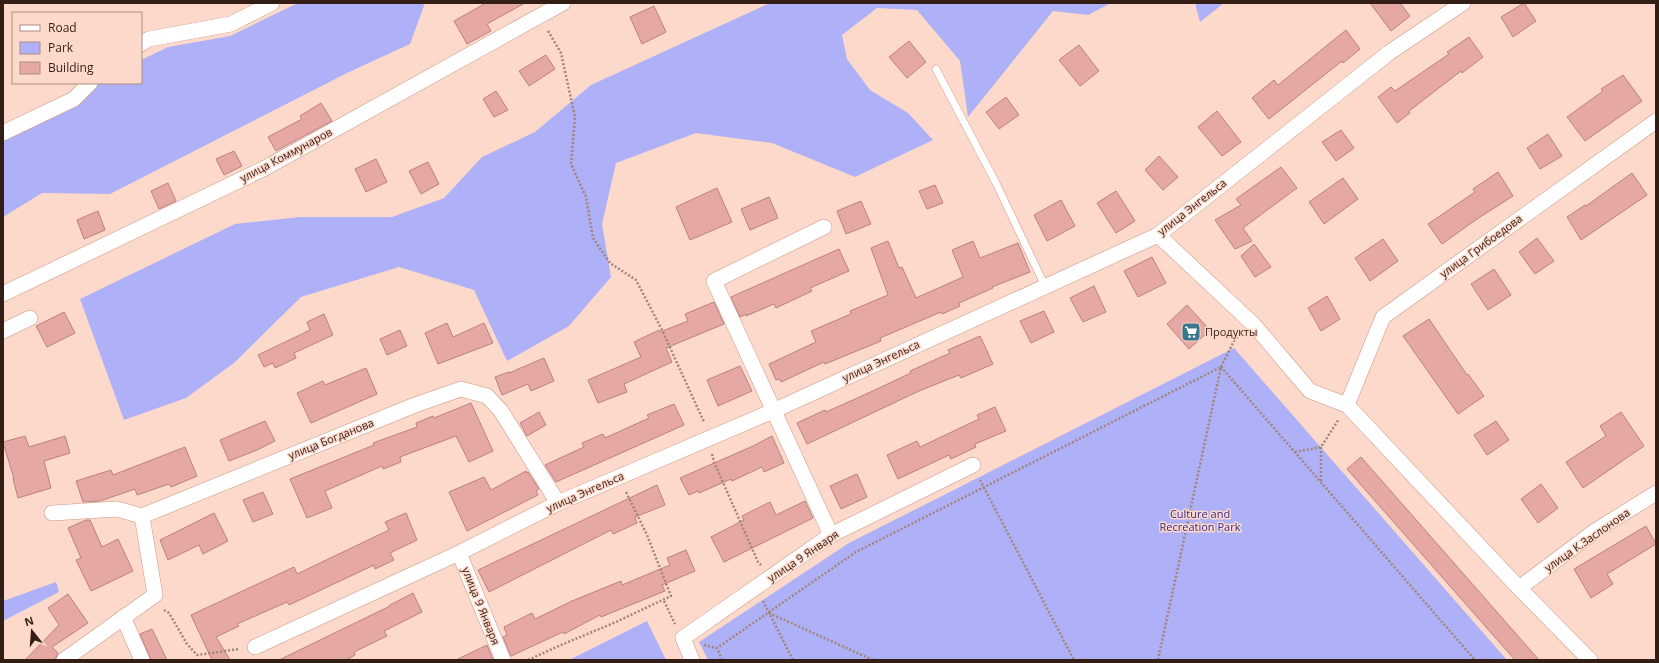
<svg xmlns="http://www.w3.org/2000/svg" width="1659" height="663" font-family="'Open Sans',sans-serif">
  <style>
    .green { fill: #aeb1f7 }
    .building { fill: #e6a8a5; stroke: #bc807e }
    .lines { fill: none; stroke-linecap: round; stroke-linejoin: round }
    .service-casing { stroke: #cd9681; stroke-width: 8 }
    .minor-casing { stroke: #cd9681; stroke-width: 16 }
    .path { stroke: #a28479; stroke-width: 2.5; stroke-dasharray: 2 2; stroke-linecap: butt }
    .service { stroke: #fff; stroke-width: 7 }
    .minor { stroke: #fff; stroke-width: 15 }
    .labels { text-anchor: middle; stroke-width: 3; stroke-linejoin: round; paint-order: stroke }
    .street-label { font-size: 11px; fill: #331e15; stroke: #fdd9cb }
    .poi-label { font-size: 11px; fill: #331e15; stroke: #fdd9cb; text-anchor: start }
    .park-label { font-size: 11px; fill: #37298d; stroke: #fdd9cb }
  </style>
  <rect width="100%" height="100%" fill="#fdd9cb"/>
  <!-- green -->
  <g class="green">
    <polygon points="298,3 425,3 410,44 347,73 110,194 42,193 3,217 3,141 77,106 98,83 141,83 141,60 168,47 230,36"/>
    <polygon points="770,3 1111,3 1088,15 1053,11 968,117 960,61 917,10 877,8 842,35 847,59 870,90 908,113 933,140 855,177 772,143 696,133 616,163 602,224 611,277 569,326 507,361 474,290 399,267 301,297 234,363 186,398 124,420 80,299 235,224 300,217 392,217 444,198 482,157 535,132 591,85"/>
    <polygon points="1195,3 1224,3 1200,22"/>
    <polygon points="1234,348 1507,660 708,660 699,642 849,543"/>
    <polygon points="56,582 59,592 3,621 3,601"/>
    <polygon points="647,621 666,660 569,660"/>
  </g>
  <!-- building -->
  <g class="building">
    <polygon points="486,3 525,3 487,24 491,31 467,44 454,21"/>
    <polygon points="1370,3 1400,3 1410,16 1391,31"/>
    <polygon points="1524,3 1536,21 1513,37 1501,17"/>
    <polygon points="654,6 666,32 642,44 630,17"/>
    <polygon points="1346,30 1360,49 1343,63 1342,61 1269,119 1252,98 1274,80 1278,85"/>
    <polygon points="1469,37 1483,57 1462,73 1461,71 1409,111 1410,113 1397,123 1378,97 1391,87 1395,91 1449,54 1447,52"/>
    <polygon points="909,41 926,62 907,78 889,57"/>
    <polygon points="1079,45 1099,71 1080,86 1059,60"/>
    <polygon points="546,55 555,69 529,86 519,71"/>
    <polygon points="1623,75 1642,101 1585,141 1567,117 1603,91 1601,89"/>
    <polygon points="496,91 508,110 494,117 483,99"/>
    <polygon points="1006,97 1019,115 999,129 986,112"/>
    <polygon points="321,103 332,121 276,151 268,137 302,119 300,116"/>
    <polygon points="1217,111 1241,142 1222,156 1198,127"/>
    <polygon points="1341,130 1354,148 1336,161 1322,142"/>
    <polygon points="1548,134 1562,156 1540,169 1527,148"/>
    <polygon points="234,151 242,166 224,175 216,159"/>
    <polygon points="1159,156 1178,177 1163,190 1145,170"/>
    <polygon points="376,159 387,182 366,192 355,169"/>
    <polygon points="428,162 439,184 421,194 409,171"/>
    <polygon points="1281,167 1297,188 1243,228 1252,241 1235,249 1215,220 1241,205 1236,199"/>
    <polygon points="1498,172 1513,196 1477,219 1442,244 1428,224 1475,192 1473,189"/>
    <polygon points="1632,173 1647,195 1581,240 1567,217 1585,205 1586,206"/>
    <polygon points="1343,178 1358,199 1324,224 1309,202"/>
    <polygon points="168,183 176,201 159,209 151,191"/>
    <polygon points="935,185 943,203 927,209 919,191"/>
    <polygon points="717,188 732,222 690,240 676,207"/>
    <polygon points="1116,191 1135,221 1116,233 1097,203"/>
    <polygon points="769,197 778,218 750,230 741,209"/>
    <polygon points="1061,200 1075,226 1047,241 1034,215"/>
    <polygon points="861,201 871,224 846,234 837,211"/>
    <polygon points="98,211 105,230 84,239 77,220"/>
    <polygon points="1537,238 1554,261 1535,274 1519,252"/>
    <polygon points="1383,239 1398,261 1370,281 1355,258"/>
    <polygon points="888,241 899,268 902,267 916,298 963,277 952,250 973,241 980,258 1018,243 1030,272 992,287 993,288 959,303 960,306 942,314 941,312 880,338 881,341 825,364 824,362 781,382 780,379 776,380 769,364 816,342 811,331 851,314 850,311 888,295 871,248"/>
    <polygon points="1254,244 1271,267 1255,277 1241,256"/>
    <polygon points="839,249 849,271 810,288 812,291 776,308 774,304 746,316 746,314 740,317 731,297"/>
    <polygon points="1152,257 1166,283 1138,297 1124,271"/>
    <polygon points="1494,269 1511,295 1488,310 1471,284"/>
    <polygon points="1094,286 1106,312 1083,322 1070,298"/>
    <polygon points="1327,296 1340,319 1321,331 1308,308"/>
    <polygon points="714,302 724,324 666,348 672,362 624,384 627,392 598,403 588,380 641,357 634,342 659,330 660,332 688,321 685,314"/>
    <polygon points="1187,305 1210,330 1189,349 1167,324"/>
    <polygon points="1044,311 1054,332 1031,343 1020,321"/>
    <polygon points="64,312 75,333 47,347 36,326"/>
    <polygon points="324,314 333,335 294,353 296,358 275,368 273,363 264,367 258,355 310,330 307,322"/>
    <polygon points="1429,319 1467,375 1468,374 1484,396 1458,414 1403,336"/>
    <polygon points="447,323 453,337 484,323 493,343 438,364 425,333"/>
    <polygon points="400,330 407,346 387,355 380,339"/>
    <polygon points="980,336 993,364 961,378 959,375 919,391 807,444 797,423 825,410 826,412 864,395 911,373 910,371 950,353 948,350"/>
    <polygon points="544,358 554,381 531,391 528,384 502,395 495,377 509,372 509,373"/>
    <polygon points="740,366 752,391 718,406 707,380"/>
    <polygon points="366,368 377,394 311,423 297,393 323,381 325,385"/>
    <polygon points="471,403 493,451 469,462 456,436 400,457 401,462 383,469 382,466 325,491 332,508 307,518 290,479 374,445 373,443 417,427 416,423 433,416 434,418"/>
    <polygon points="674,404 684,425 556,482 545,465 584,447 582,443 603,434 605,438 649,418 647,415"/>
    <polygon points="995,407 1006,431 975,444 976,447 951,459 949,455 898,479 887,455 917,441 920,447 979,419 977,415"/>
    <polygon points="539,412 546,425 527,436 520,423"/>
    <polygon points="1621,412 1644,446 1583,488 1566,462 1606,436 1600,426"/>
    <polygon points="265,421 275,441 257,450 229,461 220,440"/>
    <polygon points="1496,421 1509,440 1487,455 1474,435"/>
    <polygon points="25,436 29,447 65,436 70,453 44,461 51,488 18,498 13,479 14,479 3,442"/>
    <polygon points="772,436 784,463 764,472 762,467 732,481 731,479 699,493 698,491 689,495 680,478 753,446"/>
    <polygon points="185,447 197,476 171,487 169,484 137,495 135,489 100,501 83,502 76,481 111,470 113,475"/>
    <polygon points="1361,457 1539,660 1515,660 1347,469"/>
    <polygon points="526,471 526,473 528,472 539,489 536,491 538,495 467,531 449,492 484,477 491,490"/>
    <polygon points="857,474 867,497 841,509 830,486"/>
    <polygon points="1541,484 1558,508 1538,523 1521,499"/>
    <polygon points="657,485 665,505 635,517 637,523 613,534 611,530 489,592 478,570"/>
    <polygon points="263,492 273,514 253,522 243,500"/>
    <polygon points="805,501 813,518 724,562 711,537 744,520 742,516 770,502 776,515"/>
    <polygon points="214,513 228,541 203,554 199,545 168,560 160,540"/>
    <polygon points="406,513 417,540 390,553 394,560 375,569 374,565 289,605 287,602 237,624 239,626 216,637 230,660 212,660 191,615 294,567 297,574 389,530 385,522"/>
    <polygon points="86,520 90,520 102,547 118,539 133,571 91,591 76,560 81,558 68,528"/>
    <polygon points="1646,526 1656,544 1607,574 1613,584 1591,598 1574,569"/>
    <polygon points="686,550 695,571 662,585 665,591 601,617 600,615 564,634 563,632 511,656 503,637 507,635 504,627 532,613 535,619 572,601 621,581 622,585 670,565 667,558"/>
    <polygon points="413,593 422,612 384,631 387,636 354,652 355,655 346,660 279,660 390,606 390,605"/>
    <polygon points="68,594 88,623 52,647 58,653 55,660 25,660 59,625 48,608"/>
    <polygon points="152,629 167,660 151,660 140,634"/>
    <polygon points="487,645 493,660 456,660"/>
  </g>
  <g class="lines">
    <!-- service casing -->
    <g class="service-casing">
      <polyline id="service" points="936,69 996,183 1045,286"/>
    </g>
    <!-- minor casing -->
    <g class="minor-casing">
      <g id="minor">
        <polyline points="141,44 149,39 231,24 272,3"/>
        <polyline points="3,133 74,99 90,83"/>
        <polyline points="824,227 714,281 831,535"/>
        <polyline points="1158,235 1254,325 1310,391 1347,405 1519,588 1590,660"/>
        <polyline points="3,294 265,168 563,3"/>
        <polyline points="3,331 30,318"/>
        <polyline points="1347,405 1383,317 1656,121"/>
        <polyline points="52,513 117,509 142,516 415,405 461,389 487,396 501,411 558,503"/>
        <polyline points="459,553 503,660"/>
        <polyline points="1519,588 1595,531 1656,493"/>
        <polyline points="123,617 142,660"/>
        <polyline points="255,647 459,553 558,503 773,411 1158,235 1390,52 1463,3"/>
        <polyline points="64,660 155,595 142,516"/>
        <polyline points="692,660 683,638 831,535 973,465"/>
      </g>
    </g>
    <!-- path -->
    <g class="path">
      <polyline points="548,31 561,53 575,117 571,164 586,197 593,238 610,263 636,280 662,330 704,422"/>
      <polyline points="1221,367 1475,660"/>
      <polyline points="1295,452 1321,447 1339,419"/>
      <polyline points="712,454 714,462 758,562 761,565"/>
      <polyline points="980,480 1074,660"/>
      <polyline points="1321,481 1321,447"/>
      <polyline points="664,601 675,624"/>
      <polyline points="763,601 793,660"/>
      <polyline points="164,610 169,613 187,644 197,655 239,649"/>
      <polyline points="769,613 873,660"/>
      <polyline points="704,645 716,648"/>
      <polyline points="528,660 561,645 616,622 671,596 647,535 626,492"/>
      <polyline points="722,660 717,648 856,552 1221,367"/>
      <polyline points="1158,660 1221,367 1235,339 1240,335"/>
    </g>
    <!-- service -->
    <use href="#service" class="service"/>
    <!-- minor -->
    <use href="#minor" class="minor"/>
  </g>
  <!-- icons -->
  <defs>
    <g id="supermarket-square" transform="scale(1)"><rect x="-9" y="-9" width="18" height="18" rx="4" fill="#38778c" stroke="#fdd9cb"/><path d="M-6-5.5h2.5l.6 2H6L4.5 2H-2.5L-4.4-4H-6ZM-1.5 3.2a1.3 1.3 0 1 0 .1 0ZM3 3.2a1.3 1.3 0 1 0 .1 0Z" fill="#fff"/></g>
  </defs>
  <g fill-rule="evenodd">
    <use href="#supermarket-square" x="1191" y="332"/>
  </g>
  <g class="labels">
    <!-- street labels -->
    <g class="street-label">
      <text transform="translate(286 155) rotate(-28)" y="4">улица Коммунаров</text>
      <text transform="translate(1192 207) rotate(-38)" y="4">улица Энгельса</text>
      <text transform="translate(1481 246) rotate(-36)" y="4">улица Грибоедова</text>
      <text transform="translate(881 361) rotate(-25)" y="4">улица Энгельса</text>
      <text transform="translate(331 439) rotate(-22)" y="4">улица Богданова</text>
      <text transform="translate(585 492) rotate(-24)" y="4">улица Энгельса</text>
      <text transform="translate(1587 540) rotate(-35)" y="4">улица К.Заслонова</text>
      <text transform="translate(803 556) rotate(-34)" y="4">улица 9 Января</text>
      <text transform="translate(481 606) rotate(68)" y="4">улица 9 Января</text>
    </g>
    <!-- poi labels -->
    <g class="poi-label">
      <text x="1205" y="336">Продукты</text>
    </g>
    <!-- park labels -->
    <g class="park-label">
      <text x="1200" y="518">Culture and<tspan x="1200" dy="13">Recreation Park</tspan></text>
    </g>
  </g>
  <!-- border -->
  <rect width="1659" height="663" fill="none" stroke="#331e15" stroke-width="8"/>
  <!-- legend -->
  <rect x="12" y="12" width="130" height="72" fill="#fdd9cb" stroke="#ac8e82"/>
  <rect x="20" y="25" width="20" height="6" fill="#ffffff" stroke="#ac8e82"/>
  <text x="48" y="32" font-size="12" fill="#331e15">Road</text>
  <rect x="20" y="42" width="20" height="12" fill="#aeb1f7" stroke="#ac8e82"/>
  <text x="48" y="52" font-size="12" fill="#331e15">Park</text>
  <rect x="20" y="62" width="20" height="12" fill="#e6a8a5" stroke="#ac8e82"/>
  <text x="48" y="72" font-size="12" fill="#331e15">Building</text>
  <!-- north arrow -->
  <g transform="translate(32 631) rotate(343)" stroke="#fdd9cb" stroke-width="3" paint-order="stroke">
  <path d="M0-3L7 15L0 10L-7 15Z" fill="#331e15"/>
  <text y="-6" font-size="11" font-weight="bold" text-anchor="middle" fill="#331e15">N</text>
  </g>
</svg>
